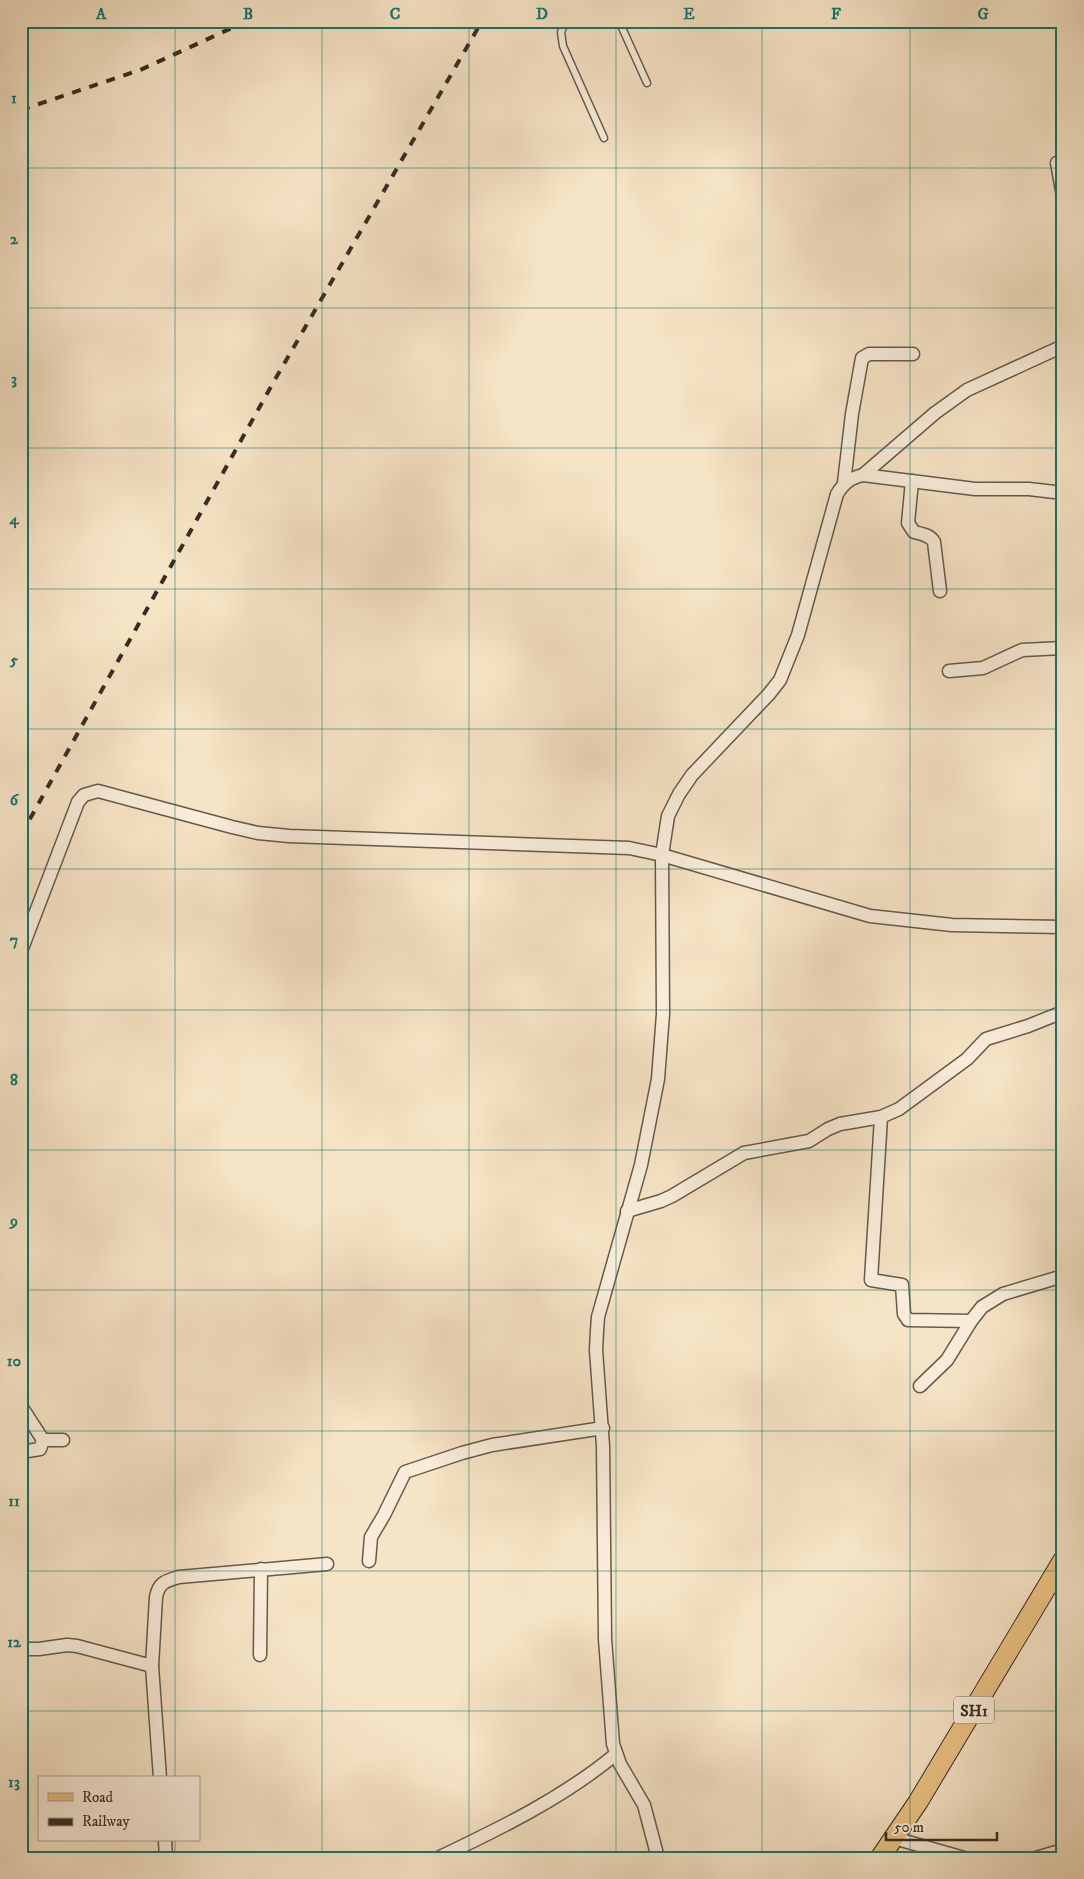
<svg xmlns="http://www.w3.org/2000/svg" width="1084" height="1879" font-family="'IM FELL DW Pica',serif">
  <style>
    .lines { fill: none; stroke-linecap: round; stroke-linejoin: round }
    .service-casing { stroke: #655a4c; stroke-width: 9 }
    .minor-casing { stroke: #655a4c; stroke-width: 15 }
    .primary-casing { stroke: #352c23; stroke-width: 21 }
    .service { stroke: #f9edda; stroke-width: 6 }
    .minor { stroke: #f9edda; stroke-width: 12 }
    .primary { stroke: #ebc283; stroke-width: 19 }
    .rail { stroke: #352c23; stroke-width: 4; stroke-dasharray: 9 9; stroke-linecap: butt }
    .grid { fill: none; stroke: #0f766e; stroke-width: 1; stroke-opacity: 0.55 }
    .labels { text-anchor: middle; stroke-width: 4.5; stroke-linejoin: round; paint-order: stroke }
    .shield { fill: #f9edda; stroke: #70665a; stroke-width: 1 }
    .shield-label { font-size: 16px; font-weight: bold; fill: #352c23 }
    .neatline { fill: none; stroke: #0f766e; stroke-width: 2 }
    .grid-label { font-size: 16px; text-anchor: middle; font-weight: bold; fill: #0f766e }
  </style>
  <rect width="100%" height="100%" fill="#f6e4c6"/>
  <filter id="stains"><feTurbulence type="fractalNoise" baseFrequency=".004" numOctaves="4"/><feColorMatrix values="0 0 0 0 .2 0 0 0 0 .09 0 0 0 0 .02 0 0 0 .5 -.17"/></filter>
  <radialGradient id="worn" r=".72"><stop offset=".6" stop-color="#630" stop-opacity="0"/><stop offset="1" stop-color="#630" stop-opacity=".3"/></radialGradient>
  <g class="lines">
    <!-- service casing -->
    <g class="service-casing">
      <g id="service">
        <polyline points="566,21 561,32 563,46 604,138"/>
        <polyline points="619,21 647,83"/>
      </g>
    </g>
    <!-- minor casing -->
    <g class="minor-casing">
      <g id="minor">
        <polyline points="1057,163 1063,196"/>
        <polyline points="863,475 935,413 967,390 1063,346"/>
        <path d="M 912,481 L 908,523 L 914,532 C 922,534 930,535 934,542 L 940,591"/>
        <polyline points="844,483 852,414 862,358 869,354 913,354"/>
        <polyline points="949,671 983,668 1022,650 1063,648"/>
        <polyline points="21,951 78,802 84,795 98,791 232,827 258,833 289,836 629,848 662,855 870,916 952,925 1063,927"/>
        <polyline points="881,1117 871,1280 902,1285 904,1314 908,1320 971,1321"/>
        <polyline points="627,1211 661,1201 672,1196 744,1153 809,1141 828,1129 840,1124 881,1117 899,1109 967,1059 986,1039 1028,1026 1063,1012"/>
        <polyline points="920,1386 947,1360 971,1321 982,1307 1003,1294 1063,1276"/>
        <polyline points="21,1406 43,1440"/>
        <polyline points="21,1452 40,1449 43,1440 63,1440"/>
        <polyline points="369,1561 371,1537 384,1515 405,1472 462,1453 492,1445 603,1428"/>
        <polyline points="21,1649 39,1649 67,1645 77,1646 152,1666"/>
        <polyline points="260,1655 261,1569"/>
        <path d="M 160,1778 L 152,1666 L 156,1597 C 159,1582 166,1581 179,1577 L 327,1564"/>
        <polyline points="894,1838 964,1858"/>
        <polyline points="165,1840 166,1858"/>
        <path d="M 438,1858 C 499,1829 563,1798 616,1754"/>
        <path d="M 658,1858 L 644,1805 L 620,1764 L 613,1744 L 605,1639 L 603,1446 L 596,1350 L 597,1331 L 598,1317 L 641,1165 L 658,1079 L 663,1014 L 662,855 L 668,816 L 679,794 L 692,775 L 769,694 L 780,680 L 798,635 L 837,494 C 844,483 850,478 863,475 L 975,489 L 1029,489 L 1063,493"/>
        <polyline points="1036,1858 1063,1850"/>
      </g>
    </g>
    <!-- primary casing -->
    <g class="primary-casing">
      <polyline id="primary" points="880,1858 918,1802 1063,1560"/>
    </g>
    <!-- service -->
    <use href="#service" class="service"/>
    <!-- minor -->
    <use href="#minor" class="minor"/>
    <!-- primary -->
    <use href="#primary" class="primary"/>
    <!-- rail -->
    <g class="rail">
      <polyline points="21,110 140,70 247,21"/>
      <polyline points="21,835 273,383 482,21"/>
    </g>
  </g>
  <!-- grid -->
  <path class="grid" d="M 175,21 L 175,1778M 322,21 L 322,1858M 469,21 L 469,1858M 616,21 L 616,1858M 762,21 L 762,1858M 910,21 L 910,1858M 21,168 L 1063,168M 21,308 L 1063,308M 21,448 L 1063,448M 21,589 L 1063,589M 21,729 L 1063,729M 21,869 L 1063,869M 21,1010 L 1063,1010M 21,1150 L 1063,1150M 21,1290 L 1063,1290M 21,1431 L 1063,1431M 21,1571 L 1063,1571M 21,1711 L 1063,1711M 175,1840 L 175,1858"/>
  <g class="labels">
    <!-- shield labels -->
    <rect class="shield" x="954" y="1696.5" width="40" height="27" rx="4"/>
    <g class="shield-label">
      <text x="974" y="1716">SH1</text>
    </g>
  </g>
  <!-- margin -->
  <rect width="1084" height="1879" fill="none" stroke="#f6e4c6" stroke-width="55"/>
  <!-- legend -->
  <rect x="38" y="1776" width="162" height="65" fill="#f9edda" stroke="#aba091"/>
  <rect x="48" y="1793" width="25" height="8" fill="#ebc283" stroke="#aba091"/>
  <text x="82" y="1802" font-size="15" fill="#352c23">Road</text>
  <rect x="48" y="1818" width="25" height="8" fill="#352c23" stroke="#aba091"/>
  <text x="82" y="1826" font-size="15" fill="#352c23">Railway</text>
  <!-- scale -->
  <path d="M886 1832v8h111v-8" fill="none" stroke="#352c23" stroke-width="2.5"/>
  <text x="894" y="1832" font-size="15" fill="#352c23" stroke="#f9edda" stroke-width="4" paint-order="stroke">50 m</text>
  <rect x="28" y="28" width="1028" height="1824" class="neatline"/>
  <g class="grid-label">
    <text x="101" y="19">A</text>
    <text x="248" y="19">B</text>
    <text x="395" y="19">C</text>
    <text x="542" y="19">D</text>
    <text x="689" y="19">E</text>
    <text x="836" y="19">F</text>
    <text x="983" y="19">G</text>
    <text x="14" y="103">1</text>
    <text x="14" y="244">2</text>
    <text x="14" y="384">3</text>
    <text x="14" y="524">4</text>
    <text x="14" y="665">5</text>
    <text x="14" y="805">6</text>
    <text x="14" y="945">7</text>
    <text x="14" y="1085">8</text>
    <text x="14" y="1226">9</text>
    <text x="14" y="1366">10</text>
    <text x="14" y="1506">11</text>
    <text x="14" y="1647">12</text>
    <text x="14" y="1787">13</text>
  </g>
  <rect width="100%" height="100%" filter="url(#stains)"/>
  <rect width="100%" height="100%" fill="url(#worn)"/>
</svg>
